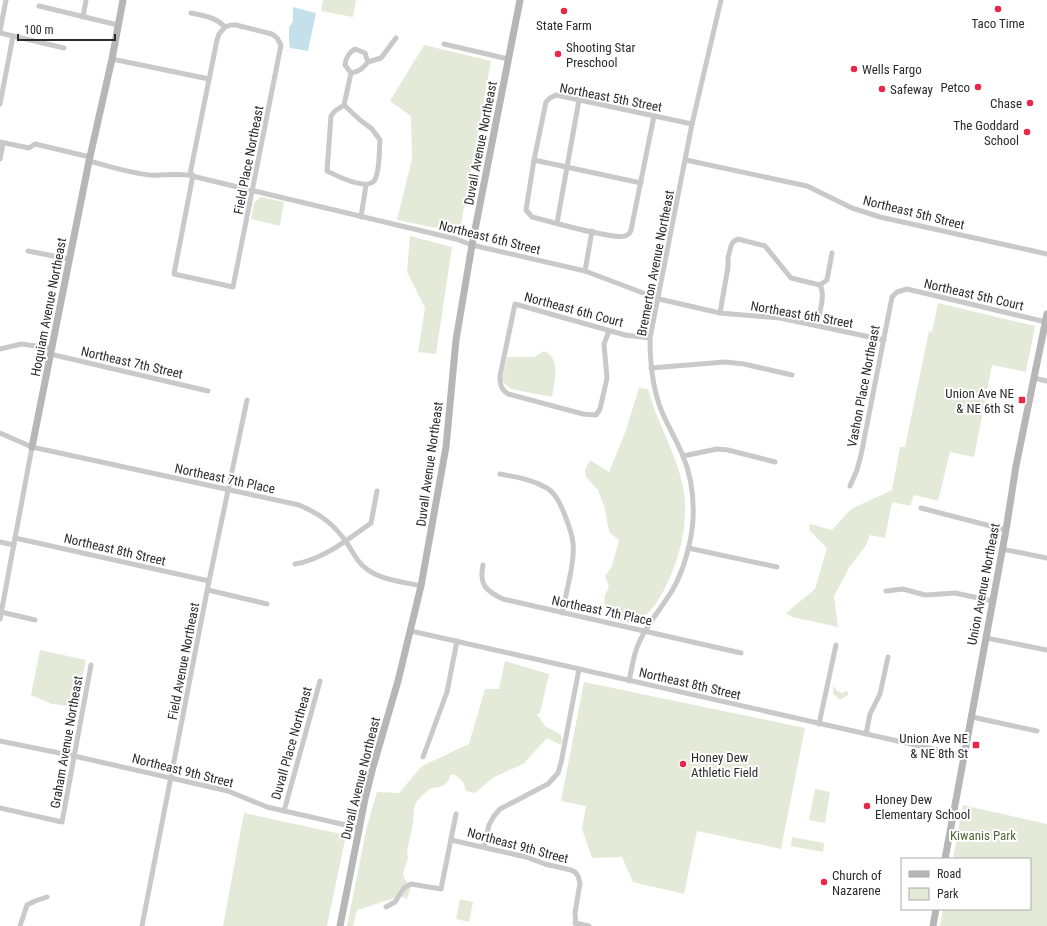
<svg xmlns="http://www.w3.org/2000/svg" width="1047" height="926" font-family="'Roboto Condensed',sans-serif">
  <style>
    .green { fill: #e4ead8 }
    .water { fill: #c4e0eb }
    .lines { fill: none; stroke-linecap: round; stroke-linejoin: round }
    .street { stroke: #c9c9c9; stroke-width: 5 }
    .secondary { stroke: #b6b6b6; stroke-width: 7 }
    .poi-dot { fill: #e92849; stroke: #fff; stroke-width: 1.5 }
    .labels { text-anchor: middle; stroke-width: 4; stroke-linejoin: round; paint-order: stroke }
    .poi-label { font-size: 13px; fill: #2c2c2c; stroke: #fff; text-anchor: start }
    .street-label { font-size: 13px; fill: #2c2c2c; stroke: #fff }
    .park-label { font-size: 13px; fill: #536839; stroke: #fff }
  </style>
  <rect width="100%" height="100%" fill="#fff"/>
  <!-- green -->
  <g class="green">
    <polygon points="323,0 356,0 353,17 321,11"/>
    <polygon points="424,45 491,61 461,224 452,231 397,220 412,159 411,116 390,101"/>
    <polygon points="261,197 284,202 280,226 251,219 254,202"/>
    <polygon points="410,236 452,247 436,354 418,352 425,308 407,272"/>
    <polygon points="938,303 1035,326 1026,372 992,365 974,457 950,452 938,501 914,495 910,506 892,502 885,538 870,535 865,547 850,566 834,596 838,627 792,617 786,613 815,589 827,548 809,530 810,524 832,530 851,509 892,490 900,447 905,447 929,331 932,332"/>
    <path d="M 544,351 C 562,360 554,380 552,397 L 511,389 L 502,381 L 507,357 L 534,357 Z"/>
    <path d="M 639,388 L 648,389 C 651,399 654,409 658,418 C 669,446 683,472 685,502 C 685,510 685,521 684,529 C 681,555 655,636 619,621 C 614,619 608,611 604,606 L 605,595 L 609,587 L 605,576 L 612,566 L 619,540 L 609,532 L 605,509 L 598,490 L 586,477 L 585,470 L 590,460 L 609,472 L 625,433 Z"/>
    <polygon points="40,650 86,660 76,707 52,704 31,695"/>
    <polygon points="505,661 549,674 540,713 537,714 545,726 561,735 562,740 561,745 547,738 524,763 530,761 494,777 475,793 466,791 463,782 454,774 451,775 448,781 443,786 429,789 417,801 414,808 413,824 407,851 408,858 403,873 404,878 408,883 410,890 407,899 401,896 357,910 353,926 347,926 367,826 377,792 399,793 422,766 469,744 485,689 499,689"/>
    <polygon points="584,682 805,728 781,849 697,831 684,894 633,882 622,857 592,858 582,829 586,806 561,801"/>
    <path d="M 834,686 L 837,691 L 843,693 L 845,691 L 848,692 L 848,695 L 840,700 C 835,695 831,694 834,686 Z"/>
    <polygon points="815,789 830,792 825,823 809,820"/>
    <polygon points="963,805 1047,824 1047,926 940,926 943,909 1030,909 1030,859 953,859"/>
    <polygon points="244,813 346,835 327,926 223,926"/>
    <polygon points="792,837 824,843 823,852 791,846"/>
    <polygon points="460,899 473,902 469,922 456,919"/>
  </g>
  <!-- water -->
  <polygon class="water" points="293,7 316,13 308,51 290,48 289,41 289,28 293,21"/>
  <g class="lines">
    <!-- street -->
    <g class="street">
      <polyline points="39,6 118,25"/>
      <path d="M 191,13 C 204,16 216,17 225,27 L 231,25 L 236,25 L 272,34 L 277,38 L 281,45 L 233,287 L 174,274 L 193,175"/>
      <polyline points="83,17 86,0"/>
      <polyline points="0,31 6,0"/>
      <polyline points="0,33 64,48"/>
      <polyline points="444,44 508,59"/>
      <polyline points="112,59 209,79"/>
      <path d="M 351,73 L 345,65 C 346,58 348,53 355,49 L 365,53 L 368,62 L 381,58 L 396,38"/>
      <polyline points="0,104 13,36"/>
      <path d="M 344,105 L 360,120 L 372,129 L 380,140 C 379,152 380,166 376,177 C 372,194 337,176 327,171 L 331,116 L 335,111 L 344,105 L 351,73 C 359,72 363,68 368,62"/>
      <path d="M 654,116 L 631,230 C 630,233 629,235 625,236 C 613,240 549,221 532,217 L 526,210 L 534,160 L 546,102 L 550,98 L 556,95 L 692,124"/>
      <polyline points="0,142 29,148 35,144 90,157"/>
      <polyline points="0,159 3,143"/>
      <polyline points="534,160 641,183"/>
      <polyline points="686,160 807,186 852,208 880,217 1047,254"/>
      <path d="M 89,161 C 109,166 130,173 150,175 C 164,176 185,172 196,177 L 456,239 L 472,245 L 585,271 L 659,299 L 720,313 L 780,318 L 884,340"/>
      <polyline points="190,174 217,40 219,34 225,27"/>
      <polyline points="361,217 366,185"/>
      <polyline points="557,223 579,100"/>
      <polyline points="28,251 69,259"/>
      <polyline points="585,271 592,231"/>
      <polyline points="720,313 728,267 728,258 731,246 733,242 738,239 765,246 791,278 820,285"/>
      <path d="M 817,325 C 819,313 826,296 820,285 L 827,280 L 832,253"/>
      <path d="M 609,331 L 604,344 L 607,378 L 600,409 L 596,415 L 583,414 L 508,394 C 501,389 500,385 500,376 L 515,304 L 625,335 L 650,338"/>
      <polyline points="0,349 21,344 51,348"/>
      <polyline points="50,354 208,391"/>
      <polyline points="651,368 725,362 744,364 792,375"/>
      <polyline points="1034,378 1047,381"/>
      <path d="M 0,433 L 32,447 L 299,505 C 320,514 333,523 347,543 C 353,553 358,563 368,570 C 382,580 404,582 421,586"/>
      <polyline points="683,456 717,449 728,450 775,462"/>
      <path d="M 500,474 C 515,477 531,479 545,487 C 555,492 560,503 564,513 C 568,523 572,533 573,543 C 575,562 566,593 562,613"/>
      <polyline points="850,486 857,470 861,455 892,297 897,292 907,289 1046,322"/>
      <polyline points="921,508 1006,530"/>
      <polyline points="15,538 209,581"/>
      <polyline points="0,542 14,545"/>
      <polyline points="688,548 777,567"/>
      <polyline points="1002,549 1047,558"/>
      <path d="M 295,564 C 322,560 349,539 371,523 L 377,491"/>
      <path d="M 483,565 C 479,585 486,591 503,599 L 741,653"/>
      <polyline points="208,590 267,604"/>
      <polyline points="886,591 903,589 925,595 955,593 993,601"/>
      <polyline points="1,612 35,620"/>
      <polyline points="0,619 32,447"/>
      <polyline points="411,631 964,756"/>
      <polyline points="986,638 1047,650"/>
      <path d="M 629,681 C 632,669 633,656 638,645 C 646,625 662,608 673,589 C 684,570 692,540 693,519 C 694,498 691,475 683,456 C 676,438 665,422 659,404 C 652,383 650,360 650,338 L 692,124 L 721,0"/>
      <polyline points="972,717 1037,731"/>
      <polyline points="819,724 836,645"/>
      <polyline points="866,734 870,714 880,694 888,657"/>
      <polyline points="0,741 74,756 228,791 267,807 359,828"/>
      <polyline points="423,757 447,692 457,641"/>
      <polyline points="0,808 62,822 91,665"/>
      <polyline points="284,811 320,681"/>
      <polyline points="451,840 526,857 545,864 571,870 575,872 578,876 580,883 575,913 576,926"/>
      <polyline points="484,847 489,825 494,816 500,809 548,784 558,773 561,763 579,669"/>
      <polyline points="386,907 395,902 404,888 411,884 441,889 456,814"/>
      <polyline points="575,923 589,926"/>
      <polyline points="20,926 27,905 35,901 47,897"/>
      <polyline points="142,926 209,581 247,400"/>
    </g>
    <!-- secondary -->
    <g class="secondary">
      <polyline points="32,447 89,161 112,59 123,0"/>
      <polyline points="945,859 1006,530 1016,466 1047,314"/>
      <polyline points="340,926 365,799 373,767 398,681 421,586 446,447 456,340 472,245 520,0"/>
      <polyline points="933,926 936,909"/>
    </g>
  </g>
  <!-- markers -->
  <g class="poi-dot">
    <circle cx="998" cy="9" r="4"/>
    <circle cx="564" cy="11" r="4"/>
    <circle cx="558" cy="54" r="4"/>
    <circle cx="854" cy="69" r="4"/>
    <circle cx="978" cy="87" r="4"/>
    <circle cx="882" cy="89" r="4"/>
    <circle cx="1030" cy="103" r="4"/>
    <circle cx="1027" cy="132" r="4"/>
    <rect x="1018" y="396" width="8" height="8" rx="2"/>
    <rect x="972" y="741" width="8" height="8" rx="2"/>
    <circle cx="683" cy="764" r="4"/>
    <circle cx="867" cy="806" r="4"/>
    <circle cx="824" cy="882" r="4"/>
  </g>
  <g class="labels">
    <!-- poi labels -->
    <g class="poi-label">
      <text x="998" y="28" text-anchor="middle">Taco Time</text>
      <text x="564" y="30" text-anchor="middle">State Farm</text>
      <text x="566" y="52">Shooting Star<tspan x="566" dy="15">Preschool</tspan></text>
      <text x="862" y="74">Wells Fargo</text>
      <text x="970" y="92" text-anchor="end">Petco</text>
      <text x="890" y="94">Safeway</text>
      <text x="1022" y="108" text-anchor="end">Chase</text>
      <text x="1019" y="130" text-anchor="end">The Goddard<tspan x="1019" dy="15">School</tspan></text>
      <text x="1014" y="398" text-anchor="end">Union Ave NE<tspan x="1014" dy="15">&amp; NE 6th St</tspan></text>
      <text x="968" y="743" text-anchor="end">Union Ave NE<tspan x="968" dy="15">&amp; NE 8th St</tspan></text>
      <text x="691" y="762">Honey Dew<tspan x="691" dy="15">Athletic Field</tspan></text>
      <text x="875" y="804">Honey Dew<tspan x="875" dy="15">Elementary School</tspan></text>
      <text x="832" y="880">Church of<tspan x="832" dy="15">Nazarene</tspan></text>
    </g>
    <!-- street labels -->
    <g class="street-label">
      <text transform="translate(611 97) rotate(11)" y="5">Northeast 5th Street</text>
      <text transform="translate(480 143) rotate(-79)" y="5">Duvall Avenue Northeast</text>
      <text transform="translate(248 160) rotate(-79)" y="5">Field Place Northeast</text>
      <text transform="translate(914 212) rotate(14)" y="5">Northeast 5th Street</text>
      <text transform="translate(490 237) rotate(14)" y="5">Northeast 6th Street</text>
      <text transform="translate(655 263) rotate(-79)" y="5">Bremerton Avenue Northeast</text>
      <text transform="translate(974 294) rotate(13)" y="5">Northeast 5th Court</text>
      <text transform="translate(48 307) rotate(-79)" y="5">Hoquiam Avenue Northeast</text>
      <text transform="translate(574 309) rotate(15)" y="5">Northeast 6th Court</text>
      <text transform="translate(802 314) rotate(10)" y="5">Northeast 6th Street</text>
      <text transform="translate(132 362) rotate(13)" y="5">Northeast 7th Street</text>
      <text transform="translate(863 386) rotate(-79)" y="5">Vashon Place Northeast</text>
      <text transform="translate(429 464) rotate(-82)" y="5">Duvall Avenue Northeast</text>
      <text transform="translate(225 478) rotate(12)" y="5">Northeast 7th Place</text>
      <text transform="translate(115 549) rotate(13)" y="5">Northeast 8th Street</text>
      <text transform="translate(983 584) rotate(-79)" y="5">Union Avenue Northeast</text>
      <text transform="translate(602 610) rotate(12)" y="5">Northeast 7th Place</text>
      <text transform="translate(183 661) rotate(-79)" y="5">Field Avenue Northeast</text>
      <text transform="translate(690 683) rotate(13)" y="5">Northeast 8th Street</text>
      <text transform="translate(66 742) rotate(-80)" y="5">Graham Avenue Northeast</text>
      <text transform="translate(291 743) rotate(-74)" y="5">Duvall Place Northeast</text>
      <text transform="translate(183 770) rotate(14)" y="5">Northeast 9th Street</text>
      <text transform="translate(360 778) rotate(-76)" y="5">Duvall Avenue Northeast</text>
      <text transform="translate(518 845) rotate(15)" y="5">Northeast 9th Street</text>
    </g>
    <!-- park labels -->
    <g class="park-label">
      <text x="983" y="840">Kiwanis Park</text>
    </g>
  </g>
  <!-- legend -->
  <rect x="901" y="858" width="130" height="52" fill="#ffffff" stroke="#ababab"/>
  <rect x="909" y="871" width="20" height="6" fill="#b6b6b6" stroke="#ababab"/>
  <text x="937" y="878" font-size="12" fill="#2c2c2c">Road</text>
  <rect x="909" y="888" width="20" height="12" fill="#e4ead8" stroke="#ababab"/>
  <text x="937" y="898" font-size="12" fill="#2c2c2c">Park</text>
  <!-- scale -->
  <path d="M18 34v6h97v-6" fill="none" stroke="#2c2c2c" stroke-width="2"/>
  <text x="24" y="34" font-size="12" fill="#2c2c2c" stroke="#ffffff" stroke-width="3" paint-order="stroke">100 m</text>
</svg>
